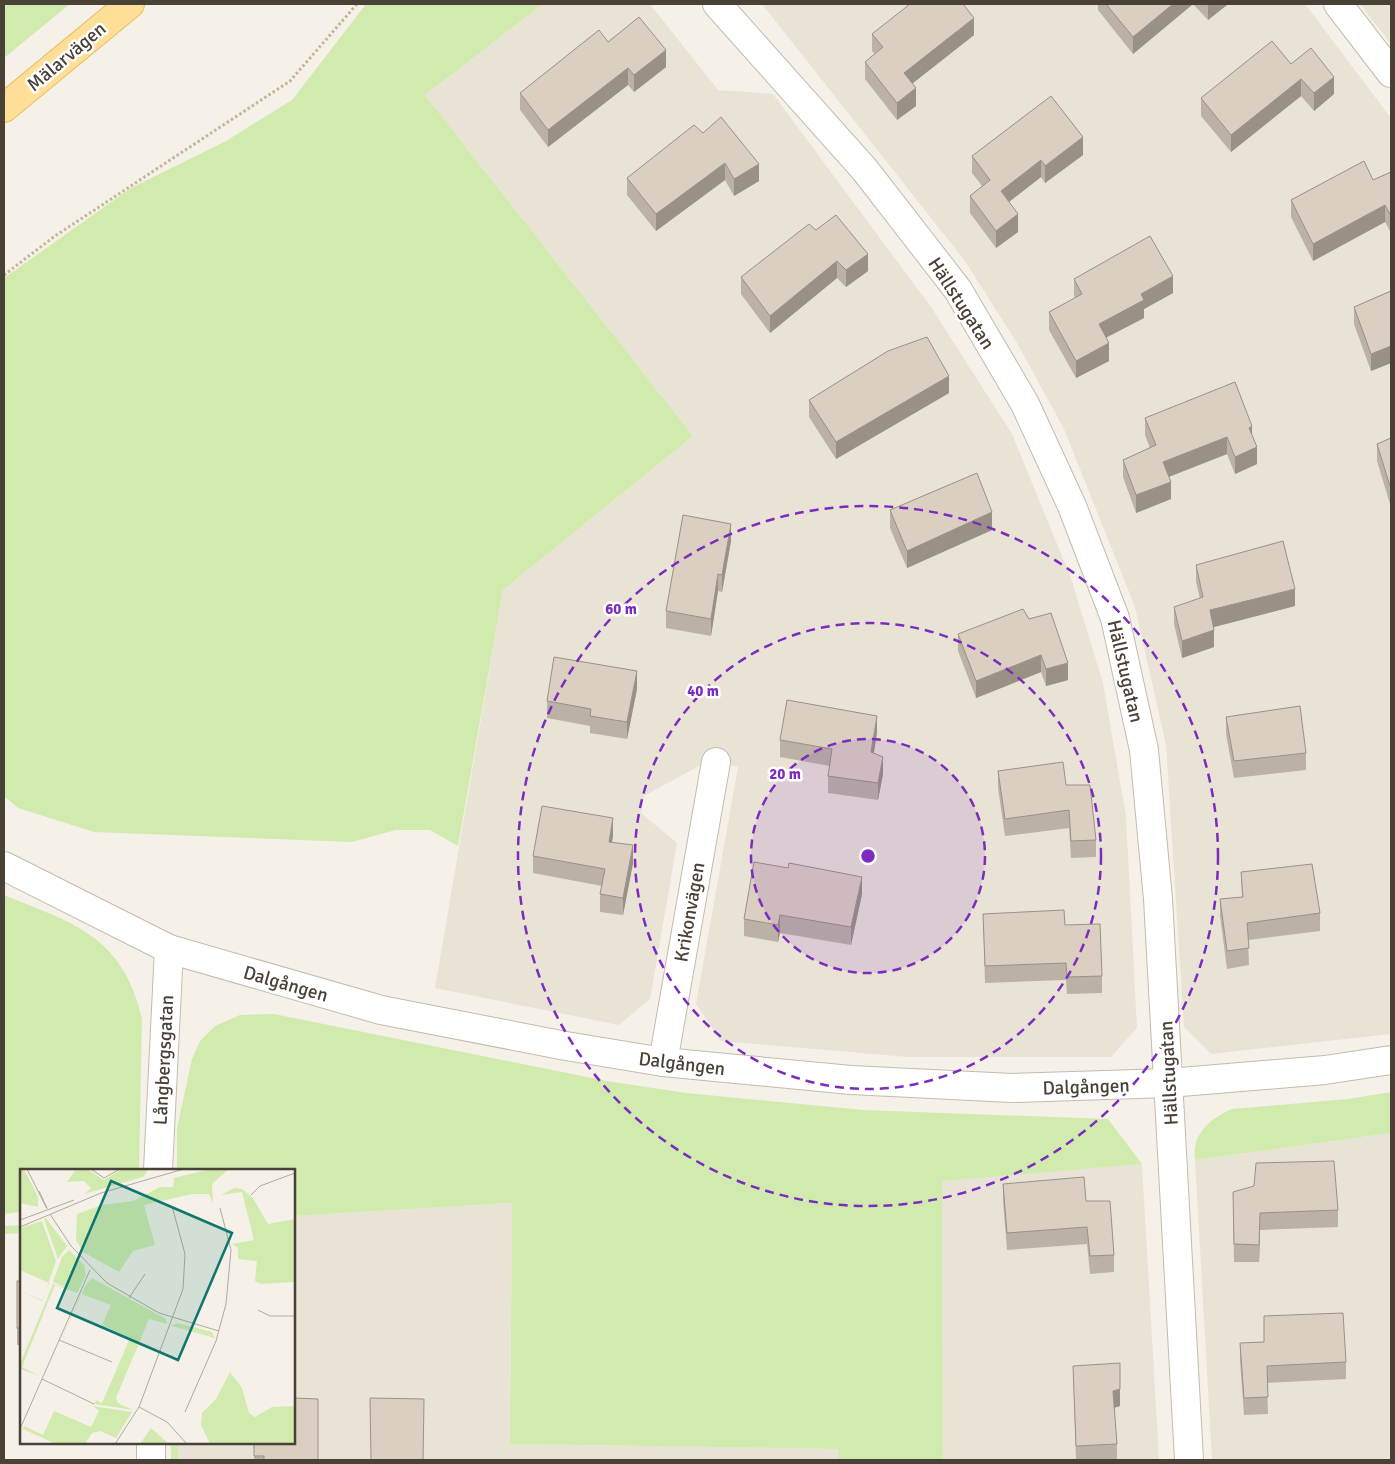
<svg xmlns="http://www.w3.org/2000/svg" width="1395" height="1464" font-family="Signika,sans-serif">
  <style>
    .residential { fill: #e9e3d6 }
    .green { fill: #d1ebaf }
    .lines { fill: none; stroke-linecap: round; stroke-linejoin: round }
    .minor-casing { stroke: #c4bbad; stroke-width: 30 }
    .major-casing { stroke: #eabe60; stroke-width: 30 }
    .path { stroke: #c4b49a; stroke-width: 3; stroke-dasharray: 2.5 2.5; stroke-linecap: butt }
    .minor { stroke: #fff; stroke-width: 28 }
    .major { stroke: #ffdf97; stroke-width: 28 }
    .wall { fill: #bbb2a5 }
    .shaded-wall { fill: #999186 }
    .building { fill: #dacfc0; stroke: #999186 }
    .ring { fill: none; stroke: #7b2cbf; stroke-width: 2.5; stroke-dasharray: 9 6 }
    .labels { text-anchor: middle; stroke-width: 5; stroke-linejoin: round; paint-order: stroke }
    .street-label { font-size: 19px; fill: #494136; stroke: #fff }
    .inset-road { fill: none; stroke: #b0aba1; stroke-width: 1 }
    .view { fill: #0f766e; fill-opacity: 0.15; stroke: #0f766e; stroke-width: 2.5 }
    .inset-edge { fill: none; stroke: #494136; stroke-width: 2.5 }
    .centre { fill: #7b2cbf; stroke: #fff; stroke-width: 2.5 }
    .ring-label { font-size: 15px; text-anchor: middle; font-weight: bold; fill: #7b2cbf; stroke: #fff; stroke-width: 5; stroke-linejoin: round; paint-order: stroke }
  </style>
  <rect width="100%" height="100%" fill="#f5f1e8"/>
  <!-- residential -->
  <g class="residential">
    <polygon points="543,4 650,4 718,90 773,94 931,307 1012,434 1071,578 1103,683 1126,816 1137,1028 1111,1057 908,1057 721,1041 696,1004 738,767 710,760 644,796 641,813 677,843 650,999 619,1025 435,988 503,590 693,436 425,95"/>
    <polygon points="762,4 1305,4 1391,118 1391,1034 1211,1054 1184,1027 1166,745 1135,607 1064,429 1017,343 965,261"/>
    <polygon points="1360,4 1391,4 1391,44"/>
    <polygon points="1391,1133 1391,1460 1212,1460 1195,1160"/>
    <polygon points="1142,1164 1159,1460 943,1460 942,1180"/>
    <polygon points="512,1203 510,1444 839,1449 839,1460 178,1460 178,1443 294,1443 294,1216"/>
  </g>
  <!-- green -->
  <g class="green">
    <polygon points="4,4 70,4 4,58"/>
    <polygon points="366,4 543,4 425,95 693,436 503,590 458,846 430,830 396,830 352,842 94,832 18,808 4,796 4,278 131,188 226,141 292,100"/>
    <path d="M 4,895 C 75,924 123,936 142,1019 L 139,1170 L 21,1170 L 21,1220 L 21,1212 L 4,1214 Z"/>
    <polygon points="274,1014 607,1081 686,1093 863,1110 1108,1119 1142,1164 942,1181 943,1460 839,1460 838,1449 510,1444 512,1203 294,1216 294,1170 177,1170 177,1128 192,1059 200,1041 215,1026 240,1015"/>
    <path d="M 1391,1092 L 1391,1133 L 1195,1160 C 1191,1134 1211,1118 1232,1109 L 1348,1099 Z"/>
    <polygon points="21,1225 21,1233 4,1234 4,1226"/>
    <rect x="171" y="1443" width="7" height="17"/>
  </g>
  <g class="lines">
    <!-- minor casing -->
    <g class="minor-casing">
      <g id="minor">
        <polyline points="717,4 865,170 958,290 1025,404 1072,506 1115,618 1144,750 1158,899 1189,1460"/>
        <polyline points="1338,4 1391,73"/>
        <polyline points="4,866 169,949 381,1010 566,1046 663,1062 851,1080 1012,1088 1169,1083 1325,1070 1391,1060"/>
        <polyline points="663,1062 716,762"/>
        <polyline points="158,1170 169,949"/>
        <polyline points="151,1460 151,1443"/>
      </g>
    </g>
    <!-- major casing -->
    <g class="major-casing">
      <polyline id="major" points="4,108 130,4"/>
    </g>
    <!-- path -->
    <polyline class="path" points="4,275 55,236 290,81 357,4"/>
    <!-- minor -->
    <use href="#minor" class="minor"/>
    <!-- major -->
    <use href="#major" class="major"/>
  </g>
  <!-- wall -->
  <g class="wall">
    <polygon points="1098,4 1227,4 1227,5 1208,20 1193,4 1133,54 1098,10"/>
    <polygon points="872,34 974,35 912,84 916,106 897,120 865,79 865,62 875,54 872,51"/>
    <polygon points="608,42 666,67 634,92 628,85 548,147 520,110 520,93"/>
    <polygon points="1291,64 1334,94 1314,111 1301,96 1231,152 1201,116 1201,98"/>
    <polygon points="703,133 759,181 734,196 725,180 656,231 627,195 627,178"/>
    <polygon points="1083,155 1045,183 1041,177 1009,202 1018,232 996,248 970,213 970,196 982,186 972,173 972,156"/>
    <polygon points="1391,172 1391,233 1385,222 1313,261 1291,217 1291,200 1373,180"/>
    <polygon points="816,230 868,271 846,287 837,278 770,333 741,294 741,277"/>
    <polygon points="1074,279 1173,293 1144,309 1144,318 1106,338 1109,361 1076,378 1049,330 1049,312 1075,298 1074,296"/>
    <polygon points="1391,291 1391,363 1371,371 1354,324 1354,307"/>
    <polygon points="949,393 836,459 809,417 809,400"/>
    <polygon points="1145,418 1252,435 1257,464 1235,474 1227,454 1169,477 1171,499 1136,513 1123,477 1123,460 1150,448 1145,435"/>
    <polygon points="1391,438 1390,504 1377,461 1377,444"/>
    <polygon points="890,510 992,530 907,568 890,528"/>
    <polygon points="731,541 722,592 718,591 711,636 666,628 666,611"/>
    <polygon points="1196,565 1295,606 1214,627 1214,647 1182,658 1174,624 1174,607 1200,599 1196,582"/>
    <polygon points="1029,619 1068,680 1046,686 1041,672 976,698 958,651 958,634"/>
    <polygon points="637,689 627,739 590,733 590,726 547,718 547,701"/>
    <polygon points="1226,717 1306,753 1306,770 1234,778 1226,734"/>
    <polygon points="877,733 874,753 883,774 878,800 828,793 828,776 830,766 780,757 780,740"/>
    <polygon points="998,771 1066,785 1096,840 1096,857 1071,858 1069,828 1005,836 998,788"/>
    <polygon points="613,836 612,842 633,863 623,915 600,912 600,894 602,886 533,873 533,856"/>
    <polygon points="1241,872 1320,913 1320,931 1248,940 1249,965 1227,969 1220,916 1220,899 1242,897"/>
    <polygon points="862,894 851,945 780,933 778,942 744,936 744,919"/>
    <polygon points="983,914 1065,925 1102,976 1102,993 1067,994 1066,980 985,983"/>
    <polygon points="1003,1184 1086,1201 1114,1255 1114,1272 1090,1274 1087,1244 1007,1250 1003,1201"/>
    <polygon points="1233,1209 1338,1210 1338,1227 1260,1230 1259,1262 1234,1262"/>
    <rect x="17" y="1281" width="4" height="64"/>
    <polygon points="1240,1343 1346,1362 1346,1379 1267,1383 1268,1414 1244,1415 1240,1361"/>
    <polygon points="1073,1366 1120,1406 1114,1408 1117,1444 1117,1460 1076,1460"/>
    <polygon points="254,1443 318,1460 254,1460"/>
  </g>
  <!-- shaded-wall -->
  <g class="shaded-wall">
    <polygon points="1173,4 1193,4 1133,54 1133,37"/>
    <polygon points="1208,4 1227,4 1227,5 1208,20"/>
    <polygon points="974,18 974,35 904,90 904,73"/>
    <polygon points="666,50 666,67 634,92 634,75"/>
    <polygon points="628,68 628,85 548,147 548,130"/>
    <polygon points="1334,77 1334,94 1314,111 1314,93"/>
    <polygon points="1301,79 1301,96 1231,152 1231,135"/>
    <polygon points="916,88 916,106 897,120 897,103"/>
    <polygon points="1083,137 1083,155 1045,183 1045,166"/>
    <polygon points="1041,160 1041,177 1001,208 1001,191"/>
    <polygon points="725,163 725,180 656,231 656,214"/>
    <polygon points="759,164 759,181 734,196 734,179"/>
    <polygon points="1385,205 1385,222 1313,261 1313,244"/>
    <polygon points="1018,214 1018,232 996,248 996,231"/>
    <polygon points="868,254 868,271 846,287 846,270"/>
    <polygon points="837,261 837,278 770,333 770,316"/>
    <polygon points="1173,276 1173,293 1144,309 1144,318 1099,341 1099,324 1141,294"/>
    <polygon points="1109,343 1109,361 1076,378 1076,361"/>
    <polygon points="1391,346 1391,363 1371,371 1371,354"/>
    <polygon points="949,376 949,393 836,459 836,442"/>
    <polygon points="1252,426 1252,444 1249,428"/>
    <polygon points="1227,437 1227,454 1163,479 1163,462"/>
    <polygon points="1257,447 1257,464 1235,474 1235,457"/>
    <polygon points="1171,482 1171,499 1136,513 1136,495"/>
    <polygon points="1390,486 1391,486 1391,503 1390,504"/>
    <polygon points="992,512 992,530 907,568 907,551"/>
    <polygon points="731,524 731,541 722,592 722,575"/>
    <polygon points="718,574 718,591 711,636 711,619"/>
    <polygon points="1295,589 1295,606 1210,628 1210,610"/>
    <polygon points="1214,630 1214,647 1182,658 1182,641"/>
    <polygon points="1041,655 1041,672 976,698 976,681"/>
    <polygon points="1068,663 1068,680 1046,686 1046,669"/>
    <polygon points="637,671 637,689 627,739 627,722"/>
    <polygon points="877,716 877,733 871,770 871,752"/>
    <polygon points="883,757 883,774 878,800 878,783"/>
    <polygon points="613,818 613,836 609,859 609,842"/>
    <polygon points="633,845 633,863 623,915 623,898"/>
    <polygon points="862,877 862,894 851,945 851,927"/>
    <polygon points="780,915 780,933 778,942 778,925"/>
    <polygon points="1260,1213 1260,1230 1259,1262 1259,1245"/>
    <polygon points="1120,1389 1120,1406 1113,1408 1113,1391"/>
  </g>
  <!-- building -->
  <g class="building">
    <polygon points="910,4 963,4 974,18 904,73 916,88 897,103 865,62 883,47 872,34"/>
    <polygon points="1106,4 1173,4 1133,37"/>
    <polygon points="639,17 666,50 634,75 628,68 548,130 520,93 599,30 608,42"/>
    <polygon points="1272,41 1291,64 1311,48 1334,77 1314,93 1301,79 1231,135 1201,98"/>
    <polygon points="1051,96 1083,137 1045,166 1041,160 1001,191 1018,214 996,231 970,196 990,180 972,156"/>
    <polygon points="721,117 759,164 734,179 725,163 656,214 627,178 694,125 703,133"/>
    <polygon points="1364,161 1373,180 1391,172 1391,216 1385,205 1313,244 1291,200"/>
    <polygon points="836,215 868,254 846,270 837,261 770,316 741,277 809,224 816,230"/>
    <polygon points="1150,236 1173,276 1141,294 1144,300 1099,324 1109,343 1076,361 1049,312 1082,294 1074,279"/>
    <polygon points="1391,291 1391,346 1371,354 1354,307"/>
    <polygon points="927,337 949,376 836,442 809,400 888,351"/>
    <polygon points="1235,382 1252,426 1249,428 1257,447 1235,457 1227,437 1163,462 1171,482 1136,495 1123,460 1156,445 1145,418"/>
    <polygon points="1391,438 1391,486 1390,486 1377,444"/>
    <polygon points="977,473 992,512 907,551 890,510"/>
    <polygon points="683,515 731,524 722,575 718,574 711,619 666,611"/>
    <polygon points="1283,541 1295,589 1210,610 1214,630 1182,641 1174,607 1203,597 1196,565"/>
    <polygon points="1023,609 1029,619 1051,613 1068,663 1046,669 1041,655 976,681 958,634"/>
    <polygon points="554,657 637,671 627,722 590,716 591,709 547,701"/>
    <polygon points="787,700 877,716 871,752 883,757 878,783 828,776 832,749 780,740"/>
    <polygon points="1300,706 1306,753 1234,761 1226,717"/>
    <polygon points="1063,762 1066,785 1090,785 1096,840 1071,841 1069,810 1005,819 998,771"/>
    <polygon points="542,806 613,818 609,842 633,845 623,898 600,894 605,869 533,856"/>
    <polygon points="754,862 788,868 789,863 862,877 851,927 780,915 778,925 744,919"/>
    <polygon points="1312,864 1320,913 1247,923 1249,948 1227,951 1220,899 1243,897 1241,872"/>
    <polygon points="1064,910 1065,925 1100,924 1102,976 1067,977 1066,963 985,966 983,914"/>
    <polygon points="1334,1161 1338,1210 1260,1213 1259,1245 1234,1244 1233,1192 1254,1186 1256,1163"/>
    <polygon points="1084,1177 1086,1201 1110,1201 1114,1255 1090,1256 1087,1227 1007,1233 1003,1184"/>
    <rect x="17" y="1281" width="4" height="47"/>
    <polygon points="1343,1313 1346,1362 1267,1366 1268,1397 1244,1398 1240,1343 1264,1342 1264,1316"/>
    <polygon points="1120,1363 1120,1389 1113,1391 1117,1444 1076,1446 1073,1366"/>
    <polygon points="294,1398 318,1399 318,1460 264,1460 264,1456 254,1456 254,1443 294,1443"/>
    <polygon points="370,1398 424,1399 423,1460 371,1460"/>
  </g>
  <!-- distance rings -->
  <circle cx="868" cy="856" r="117" fill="#7b2cbf" fill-opacity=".12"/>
  <g class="ring">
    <circle cx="868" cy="856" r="117"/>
    <circle cx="868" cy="856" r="233"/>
    <circle cx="868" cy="856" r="350"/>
  </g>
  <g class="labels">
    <!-- street labels -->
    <g class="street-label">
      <text transform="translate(66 56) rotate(-40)" y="7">Mälarvägen</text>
      <text transform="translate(962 303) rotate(57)" y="7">Hällstugatan</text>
      <text transform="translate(1126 671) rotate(77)" y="7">Hällstugatan</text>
      <text transform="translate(689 912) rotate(-80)" y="7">Krikonvägen</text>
      <text transform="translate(286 983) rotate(16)" y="7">Dalgången</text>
      <text transform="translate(163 1060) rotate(-87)" y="7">Långbergsgatan</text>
      <text transform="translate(682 1063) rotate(7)" y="7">Dalgången</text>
      <text transform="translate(1168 1073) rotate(-93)" y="7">Hällstugatan</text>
      <text transform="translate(1086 1086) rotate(-2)" y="7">Dalgången</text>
    </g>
  </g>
  <!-- overview -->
  <g transform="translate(20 1169)">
    <rect width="275" height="275" fill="#f5f1e8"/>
    <path d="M 0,0 L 4,0 L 18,28 L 18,38 L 0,34 ZM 56,0 L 67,0 L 84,11 L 102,0 L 129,0 L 123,8 L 64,25 L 71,19 L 64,12 L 47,13 ZM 190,0 L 209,0 L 192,15 L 193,35 L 189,25 L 172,25 L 124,36 L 135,76 L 113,82 L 99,103 L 63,83 L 56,71 L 57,45 L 82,36 L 113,32 L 140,18 L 153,18 L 154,9 ZM 214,19 L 222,20 L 233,29 L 248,55 L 275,50 L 275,113 L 241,115 L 235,112 L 237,92 L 218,90 L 218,79 L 212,75 L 234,71 L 222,23 L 201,26 ZM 26,49 L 47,77 L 38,90 L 24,50 ZM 22,52 L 36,92 L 22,132 L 0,122 L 22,131 L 29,114 L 0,101 L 0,59 ZM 49,81 L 64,96 L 66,106 L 57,124 L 35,116 L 2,198 L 20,207 L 0,200 L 0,195 L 33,115 L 48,119 L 33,113 L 42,88 ZM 72,109 L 146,150 L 147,155 L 129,150 L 96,229 L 98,234 L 113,241 L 74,235 L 76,231 L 82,234 L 110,169 L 82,156 L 91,136 L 61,125 L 43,166 L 45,171 L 61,178 L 45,171 L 43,168 L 43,167 L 65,117 ZM 157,154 L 192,163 L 195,169 L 152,157 ZM 210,203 L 222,219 L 229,244 L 235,248 L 252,238 L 275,237 L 275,275 L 190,275 L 181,256 L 182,244 L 196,230 ZM 73,237 L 112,243 L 96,269 L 80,262 L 72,264 L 65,275 L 36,275 L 3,260 L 0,265 L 4,257 L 23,266 L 34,242 L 71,258 L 79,242 ZM 131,259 L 149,275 L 120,275 Z" fill="#d1ebaf"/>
    <path class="inset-road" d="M 7,0 L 27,40M 71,0 L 84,9 L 100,0M 19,22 L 27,39M 231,26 L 240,17 L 275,4M 30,45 L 51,77 L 87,114 L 139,144 L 199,162M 0,51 L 54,31M 0,58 L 81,24 L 164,0M 109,129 L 125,105M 238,141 L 250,147 L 275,147M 39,171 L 92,193M 22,210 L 74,235M 119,238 L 147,253 L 167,275M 165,243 L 196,172 L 206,135 L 211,81 L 200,39M 0,260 L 70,101M 95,275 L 119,238 L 163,120 L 165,85 L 152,37"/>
    <path class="view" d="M 91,12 L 212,64 L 158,191 L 37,139 Z"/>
    <rect width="275" height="275" class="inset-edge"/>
  </g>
  <circle cx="868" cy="856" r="8" class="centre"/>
  <g class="ring-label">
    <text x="621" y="614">60 m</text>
    <text x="703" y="696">40 m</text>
    <text x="785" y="779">20 m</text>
  </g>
  <!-- border -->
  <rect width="1395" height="1464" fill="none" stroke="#494136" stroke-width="10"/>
</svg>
